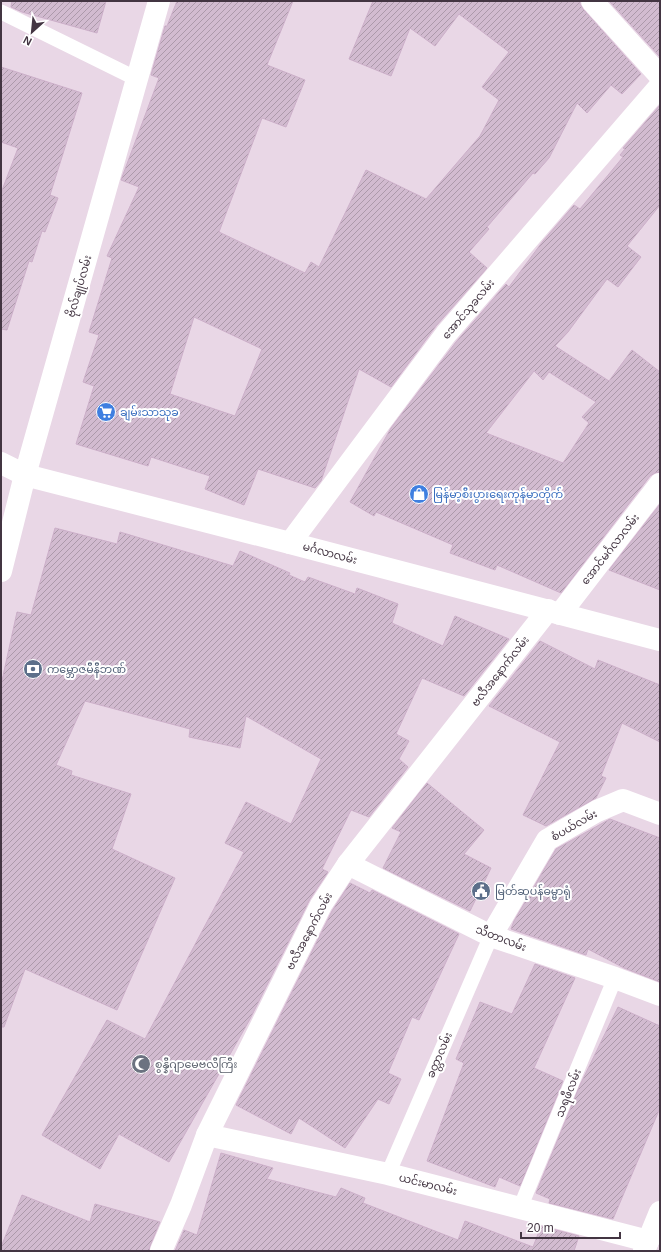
<svg xmlns="http://www.w3.org/2000/svg" width="661" height="1252" font-family="Helvetica,'Noto Sans Myanmar',sans-serif">
  <style>
    .residential { fill: #e9d7e6 }
    .building { fill: url(#building-hatch); stroke: #ccafc9; fill-rule: evenodd }
    .lines { fill: none; stroke-linecap: round; stroke-linejoin: round }
    .service { stroke: #fff; stroke-width: 15 }
    .minor { stroke: #fff; stroke-width: 22 }
    .tertiary { stroke: #fff; stroke-width: 22 }
    .labels { text-anchor: middle; stroke-width: 4; stroke-linejoin: round; paint-order: stroke }
    .street-label { font-size: 11px; fill: #433542; stroke: #fff }
    .shop-label { font-size: 11px; fill: #366cbe; stroke: #fff; text-anchor: start }
    .service-label { font-size: 11px; fill: #4e5e75; stroke: #fff; text-anchor: start }
    .worship-label { font-size: 11px; fill: #5b616d; stroke: #fff; text-anchor: start }
  </style>
  <defs>
    <pattern id="building-hatch" width="6" height="6" patternUnits="userSpaceOnUse"><rect width="6" height="6" fill="#d2bbd0"/><path d="M-1 1l2-2M0 6l6-6M5 7l2-2" fill="none" stroke="#ac99aa"/></pattern>
  </defs>
  <rect width="100%" height="100%" fill="#f1e5ef"/>
  <!-- residential -->
  <rect class="residential" x="1" y="1" width="659" height="1250"/>
  <!-- building -->
  <g class="building">
    <polygon points="12,1 106,1 97,33 22,12 11,7"/>
    <path d="M 177,1 L 293,1 L 267,65 L 305,80 L 286,127 L 262,118 L 219,232 L 305,273 L 311,262 L 319,267 L 366,170 L 426,199 L 480,136 L 499,100 L 482,87 L 509,52 L 459,14 L 435,46 L 410,28 L 391,76 L 349,59 L 373,1 L 580,1 L 580,4 L 583,9 L 641,74 L 622,94 L 611,85 L 587,113 L 577,103 L 549,158 L 535,174 L 533,173 L 487,227 L 489,229 L 469,252 L 487,268 L 436,326 L 391,387 L 359,369 L 321,481 L 315,488 L 258,469 L 244,505 L 205,489 L 210,476 L 151,457 L 148,466 L 76,444 L 94,386 L 83,382 L 99,335 L 89,332 L 112,258 L 107,256 L 139,187 L 121,180 L 159,78 L 151,75 L 165,26 L 167,26 ZM 194,317 L 262,349 L 235,416 L 170,394 Z"/>
    <polygon points="609,1 660,1 660,55 659,56"/>
    <polygon points="1,67 82,93 50,195 58,198 45,232 42,231 32,262 29,261 7,330 1,329 1,193 18,148 1,142"/>
    <path d="M 660,105 L 660,205 L 627,246 L 641,257 L 618,287 L 607,279 L 568,332 L 555,346 L 609,381 L 632,350 L 660,372 L 660,472 L 655,473 L 650,476 L 561,593 L 497,565 L 495,570 L 450,553 L 453,545 L 376,512 L 374,516 L 350,502 L 391,428 L 456,342 L 506,284 L 509,287 L 543,241 L 574,205 L 580,209 L 623,157 L 620,155 L 625,149 L 623,148 ZM 534,371 L 543,380 L 549,372 L 596,402 L 582,417 L 589,423 L 563,463 L 486,433 Z"/>
    <polygon points="660,504 660,590 609,570"/>
    <polygon points="55,528 117,544 120,532 233,566 240,551 290,573 289,575 305,582 308,577 355,594 357,588 398,604 392,623 443,646 455,616 509,639 464,696 422,678 396,734 409,741 399,759 408,767 369,817 351,810 322,869 328,872 310,899 250,1019 169,1162 119,1134 100,1169 42,1135 107,1020 145,1039 244,852 225,843 246,802 291,824 321,759 246,716 240,748 189,737 190,729 85,701 56,765 72,771 71,775 131,794 112,849 175,878 117,1010 25,969 4,1027 1,1027 1,685 17,612 31,615"/>
    <polygon points="540,641 595,669 598,660 660,685 660,742 622,723 601,776 606,778 596,798 546,826 523,815 560,742 489,706"/>
    <polygon points="427,783 484,830 464,854 491,868 470,911 383,868 401,832 392,828"/>
    <polygon points="610,819 660,838 660,982 624,968 588,949 586,955 511,929 514,921 556,849"/>
    <polygon points="350,883 370,893 372,890 459,934 419,1020 412,1017 388,1073 401,1079 389,1104 378,1099 345,1148 299,1118 291,1134 236,1105 332,911"/>
    <polygon points="535,964 575,978 534,1068 563,1081 520,1186 499,1177 495,1187 427,1161 464,1063 456,1059 480,1002 512,1014"/>
    <polygon points="618,1007 660,1026 660,1108 613,1219 549,1203 550,1199 536,1193 580,1085"/>
    <polygon points="221,1153 273,1168 267,1179 336,1197 341,1188 365,1198 363,1203 458,1240 465,1221 533,1247 541,1226 579,1236 574,1251 175,1251 184,1230 197,1235"/>
    <polygon points="22,1195 90,1222 95,1204 160,1222 150,1246 149,1251 1,1251 1,1247"/>
  </g>
  <g class="lines">
    <!-- service -->
    <g class="service">
      <polyline points="1,12 137,79"/>
      <polyline points="388,1174 491,936"/>
      <polyline points="520,1208 615,978"/>
    </g>
    <!-- minor -->
    <g class="minor">
      <polyline points="592,1 660,76"/>
      <polyline points="1,463 25,475 290,543 660,640"/>
      <polyline points="290,543 446,334 660,86"/>
      <polyline points="560,614 660,484"/>
      <polyline points="348,864 491,936 615,978 660,995"/>
      <polyline points="491,936 547,840 597,811 623,800 660,814"/>
      <polyline points="207,1135 388,1174 648,1241"/>
      <polyline points="161,1251 181,1205 207,1135 321,905 348,864 548,610"/>
      <polyline points="644,1251 660,1212"/>
    </g>
    <!-- tertiary -->
    <polyline class="tertiary" points="1,571 25,475 159,1"/>
  </g>
  <!-- icons -->
  <defs>
    <g id="supermarket-disc" transform="scale(1)"><circle r="9.5" fill="#3f7fe0" stroke="#fff"/><path d="M-6-5.5h2.5l.6 2H6L4.5 2H-2.5L-4.4-4H-6ZM-1.5 3.2a1.3 1.3 0 1 0 .1 0ZM3 3.2a1.3 1.3 0 1 0 .1 0Z" fill="#fff"/></g>
    <g id="shop-disc" transform="scale(1)"><circle r="9.5" fill="#3f7fe0" stroke="#fff"/><path d="M-5-2.5h2.3a2.7 3.5 0 0 1 5.4 0H5L5.5 6h-11ZM-1.5-2.5h3a1.5 2.3 0 0 0-3 0Z" fill="#fff"/></g>
    <g id="bank-disc" transform="scale(1)"><circle r="9.5" fill="#5c6f8a" stroke="#fff"/><path d="M-6-4H6V4H-6ZM0-2.3a2.3 2.3 0 1 0 0 4.6a2.3 2.3 0 1 0 0-4.6Z" fill="#fff"/></g>
    <g id="civic-disc" transform="scale(1)"><circle r="9.5" fill="#5c6f8a" stroke="#fff"/><path d="M-.6-6.5H3V-4.5H.6V-3L4-1V1h2V6H-6V1h2V-1L-.6-3ZM-1.2 2.5V6h2.4V2.5Z" fill="#fff"/></g>
    <g id="mosque-disc" transform="scale(1)"><circle r="9.5" fill="#6b7280" stroke="#fff"/><path d="M3.5-4.9A6 6 0 1 0 3.5 4.9A5 5 0 1 1 3.5-4.9Z" fill="#fff"/></g>
  </defs>
  <g fill-rule="evenodd">
    <use href="#supermarket-disc" x="106" y="412"/>
    <use href="#shop-disc" x="419" y="494"/>
    <use href="#bank-disc" x="33" y="669"/>
    <use href="#civic-disc" x="481" y="891"/>
    <use href="#mosque-disc" x="141" y="1064"/>
  </g>
  <g class="labels">
    <!-- street labels -->
    <g class="street-label">
      <text transform="translate(79 286) rotate(-74)" y="4">ဗိုလ်ချုပ်လမ်း</text>
      <text transform="translate(468 309) rotate(-50)" y="4">အောင်သုခလမ်း</text>
      <text transform="translate(610 549) rotate(-52)" y="4">အောင်မင်္ဂလာလမ်း</text>
      <text transform="translate(330 553) rotate(15)" y="4">မင်္ဂလာလမ်း</text>
      <text transform="translate(500 671) rotate(-52)" y="4">ဗလီအနောက်လမ်း</text>
      <text transform="translate(574 825) rotate(-30)" y="4">စံပယ်လမ်း</text>
      <text transform="translate(309 931) rotate(-62)" y="4">ဗလီအနောက်လမ်း</text>
      <text transform="translate(501 938) rotate(21)" y="4">သီတာလမ်း</text>
      <text transform="translate(439 1055) rotate(-67)" y="4">ခတ္တာလမ်း</text>
      <text transform="translate(568 1093) rotate(-68)" y="4">သရဖီလမ်း</text>
      <text transform="translate(428 1184) rotate(14)" y="4">ယင်းမာလမ်း</text>
    </g>
    <!-- shop labels -->
    <g class="shop-label">
      <text x="120" y="416">ချမ်းသာသုခ</text>
      <text x="433" y="498">မြန်မာ့စီးပွားရေးကုန်မာတိုက်</text>
    </g>
    <!-- service labels -->
    <g class="service-label">
      <text x="47" y="673">ကမ္ဘောဇမီနီဘဏ်</text>
      <text x="495" y="895">မြတ်ဆုပန်ဓမ္မာရုံ</text>
    </g>
    <!-- worship labels -->
    <g class="worship-label">
      <text x="155" y="1068">စွန္နီဂျာမေဗလီကြီး</text>
    </g>
  </g>
  <!-- border -->
  <rect width="661" height="1252" fill="none" stroke="#433542" stroke-width="4"/>
  <!-- north arrow -->
  <g transform="translate(32 32) rotate(207)" stroke="#ffffff" stroke-width="3" paint-order="stroke">
  <path d="M0-3L7 15L0 10L-7 15Z" fill="#433542"/>
  <text y="-6" font-size="11" font-weight="bold" text-anchor="middle" fill="#433542">N</text>
  </g>
  <!-- scale -->
  <path d="M521 1232v6h99v-6" fill="none" stroke="#433542" stroke-width="2"/>
  <text x="527" y="1232" font-size="12" fill="#433542" stroke="#ffffff" stroke-width="3" paint-order="stroke">20 m</text>
</svg>
